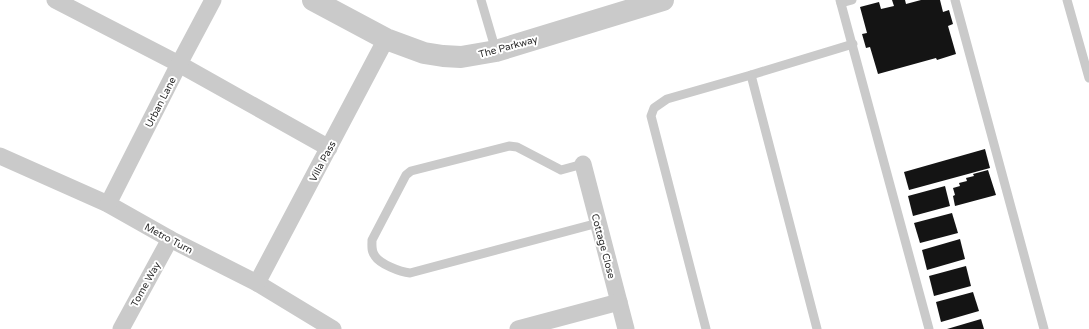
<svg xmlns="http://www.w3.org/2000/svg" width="1089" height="329" font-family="'Varela Round',sans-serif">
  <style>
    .building { fill: #141414 }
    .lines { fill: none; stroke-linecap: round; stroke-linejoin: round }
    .service { stroke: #cacaca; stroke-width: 9 }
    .minor { stroke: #cacaca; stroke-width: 17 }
    .tertiary { stroke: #cacaca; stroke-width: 22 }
    .labels { text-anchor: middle; stroke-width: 4; stroke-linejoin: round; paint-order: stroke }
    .street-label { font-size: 10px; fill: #2d2d2d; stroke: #fff }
  </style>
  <rect width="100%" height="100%" fill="#fff"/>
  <!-- building -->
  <g class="building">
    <polygon points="892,0 905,0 906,4 921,0 940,0 943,12 949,10 953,24 948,26 956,54 937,60 936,58 878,74 870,47 866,48 862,34 867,33 860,7 879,2 881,9 894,6"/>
    <polygon points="985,149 990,168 909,190 904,172"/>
    <polygon points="988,170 996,195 955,206 953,196 955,195 953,188 960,186 959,183 967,181 966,178 974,176 973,174"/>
    <polygon points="945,186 950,206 913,216 908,196"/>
    <polygon points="952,213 958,233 920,243 914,223"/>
    <polygon points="960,239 965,259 927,270 922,250"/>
    <polygon points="966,266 971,286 934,296 929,276"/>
    <polygon points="973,292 979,311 941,322 936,302"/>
    <polygon points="981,319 984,329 947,329"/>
  </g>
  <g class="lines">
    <!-- service -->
    <g class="service">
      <polyline points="481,0 496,51"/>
      <polyline points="840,0 929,329"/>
      <polyline points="955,0 1044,329"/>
      <polyline points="1067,0 1089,78"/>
      <polyline points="841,3 852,0"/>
      <polyline points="751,75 817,329"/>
      <path d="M 583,164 L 561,170 L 517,147 L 509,146 L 411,171 L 406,175 L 372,240 C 372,246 371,251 375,256 C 380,264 400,272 410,273 L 598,223"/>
      <polyline points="706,329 651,116 654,108 667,99 751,75 853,44"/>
    </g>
    <!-- minor -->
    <g class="minor">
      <polyline points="55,0 179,64 329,148"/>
      <polyline points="0,156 108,204 170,239 257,283 333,329"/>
      <polyline points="583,164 626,329"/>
      <polyline points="108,204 179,64 213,0"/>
      <polyline points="257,283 386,39"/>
      <polyline points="121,329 170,239"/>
      <polyline points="518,329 619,302"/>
    </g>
    <!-- tertiary -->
    <polyline class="tertiary" points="313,0 386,39 424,53 443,56 461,57 496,51 663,0"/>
  </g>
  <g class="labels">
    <!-- street labels -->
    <g class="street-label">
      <text transform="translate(508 46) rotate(-15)" y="4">The Parkway</text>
      <text transform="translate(160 102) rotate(-63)" y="4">Urban Lane</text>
      <text transform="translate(322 161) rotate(-62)" y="4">Villa Pass</text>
      <text transform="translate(169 238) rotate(28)" y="4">Metro Turn</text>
      <text transform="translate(604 246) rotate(75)" y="4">Cottage Close</text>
      <text transform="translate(145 284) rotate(-61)" y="4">Tome Way</text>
    </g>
  </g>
</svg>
